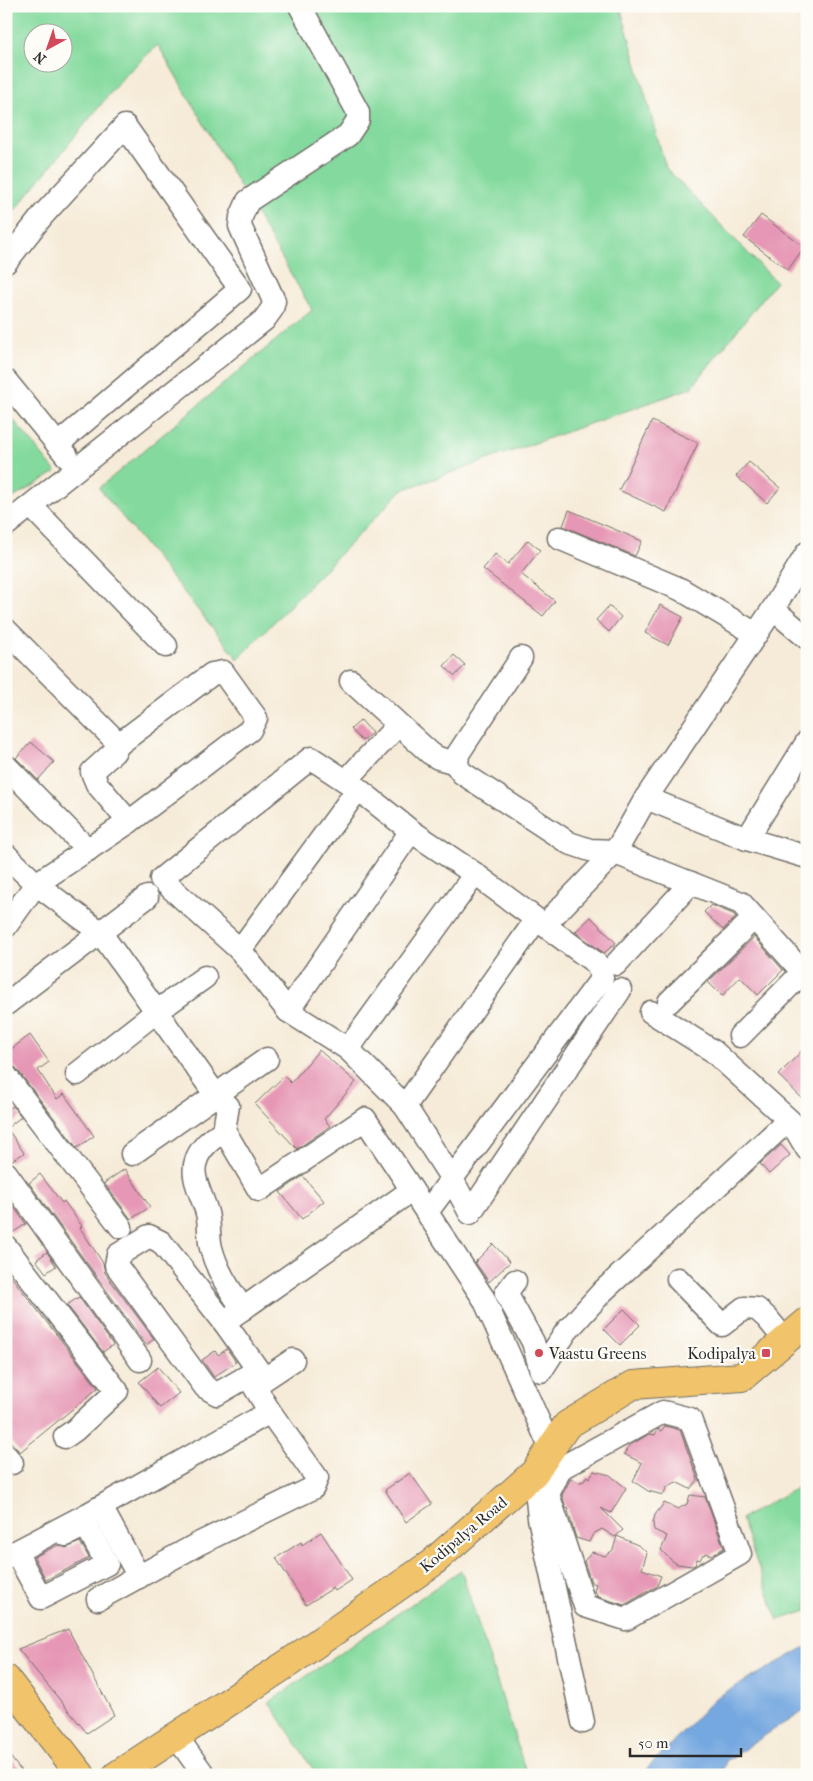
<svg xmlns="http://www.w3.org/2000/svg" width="813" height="1781" font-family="'IM FELL French Canon',serif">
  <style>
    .green { fill: #84da9e; stroke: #588264; fill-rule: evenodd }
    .water { fill: #74a7e0; stroke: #506986 }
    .building { fill: #e697b5 }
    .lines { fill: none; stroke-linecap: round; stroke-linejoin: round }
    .minor-casing { stroke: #726e68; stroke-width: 25 }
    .major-casing { stroke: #726e68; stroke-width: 30 }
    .minor { stroke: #fff; stroke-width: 22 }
    .major { stroke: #f1c36a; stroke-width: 28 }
    .poi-dot { fill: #d1495b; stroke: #fdfcf7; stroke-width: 2 }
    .labels { text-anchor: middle; stroke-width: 4.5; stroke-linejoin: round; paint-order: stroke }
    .poi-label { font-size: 16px; fill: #2b2b2b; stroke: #fdfcf7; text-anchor: start }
    .street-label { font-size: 16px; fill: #2b2b2b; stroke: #fdfcf7 }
  </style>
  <rect width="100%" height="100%" fill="#fdfcf7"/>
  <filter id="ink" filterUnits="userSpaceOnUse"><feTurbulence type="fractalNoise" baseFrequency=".02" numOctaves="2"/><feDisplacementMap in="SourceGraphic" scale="10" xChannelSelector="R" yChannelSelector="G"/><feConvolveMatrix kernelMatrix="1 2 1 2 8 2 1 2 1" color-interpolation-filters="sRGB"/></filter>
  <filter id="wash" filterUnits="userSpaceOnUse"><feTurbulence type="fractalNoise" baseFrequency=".0096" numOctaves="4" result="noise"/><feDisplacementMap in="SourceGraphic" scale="20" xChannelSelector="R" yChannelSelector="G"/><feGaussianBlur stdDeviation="1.12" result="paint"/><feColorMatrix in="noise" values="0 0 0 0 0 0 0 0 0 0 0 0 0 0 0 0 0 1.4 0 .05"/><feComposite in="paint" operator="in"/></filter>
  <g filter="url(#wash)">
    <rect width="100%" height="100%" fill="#f6ebd8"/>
    <!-- green -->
    <g class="green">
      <path d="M 6,6 L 620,6 L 666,168 L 776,282 L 691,388 L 402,490 L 238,659 L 99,488 L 312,310 L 158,45 L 125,75 L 6,221 ZM 32,32 L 62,32 L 62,62 L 32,62 Z"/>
      <polygon points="6,411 56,472 6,502"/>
      <polygon points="807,1482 807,1611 778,1620 741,1519"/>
      <polygon points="461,1570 527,1775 317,1775 269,1702"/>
    </g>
    <!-- water -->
    <polygon class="water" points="807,1646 807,1708 726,1761 721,1775 641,1775 714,1699"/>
    <g id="blocks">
      <!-- building -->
      <g class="building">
        <polygon points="761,215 804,247 788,270 744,237"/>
        <polygon points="652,421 698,443 666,512 619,490"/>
        <polygon points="749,462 780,488 767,503 736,476"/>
        <polygon points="569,510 642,541 635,556 563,526"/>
        <polygon points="528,540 540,550 521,574 555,601 543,616 483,569 495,554 508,564"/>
        <polygon points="660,605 683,617 668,645 645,633"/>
        <polygon points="609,606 621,617 609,632 596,620"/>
        <polygon points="454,655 465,665 455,676 444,666"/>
        <polygon points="361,720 372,733 362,741 351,729"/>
        <polygon points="31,742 54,762 38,780 16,758"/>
        <polygon points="711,905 733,914 736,917 723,930 704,912"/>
        <polygon points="591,917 616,943 604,953 575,932"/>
        <polygon points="754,937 783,970 758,995 740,977 722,996 708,982"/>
        <polygon points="30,1035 49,1062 38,1070 57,1099 64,1094 94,1136 77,1148 16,1068 6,1061 6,1053"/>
        <polygon points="807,1046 807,1103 778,1075"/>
        <polygon points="319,1050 356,1082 324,1119 330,1126 297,1149 255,1104 284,1076 291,1083"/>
        <polygon points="13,1106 21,1117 7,1128 24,1153 11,1161 6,1160 6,1111"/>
        <polygon points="781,1145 790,1155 769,1174 760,1164"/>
        <polygon points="125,1169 150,1207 131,1219 104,1183"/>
        <polygon points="40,1174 62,1203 64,1201 82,1226 80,1228 103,1263 105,1273 154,1339 146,1345 29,1183"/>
        <polygon points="303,1176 324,1201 302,1219 280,1192"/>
        <polygon points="6,1196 26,1224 12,1233 6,1224"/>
        <polygon points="493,1244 510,1262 489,1282 475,1262"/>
        <polygon points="47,1252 56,1266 46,1273 36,1260"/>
        <polygon points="6,1270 98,1388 20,1452 6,1437"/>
        <polygon points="79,1297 113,1345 103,1352 67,1305"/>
        <polygon points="624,1309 640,1325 620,1345 604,1329"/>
        <polygon points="227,1349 236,1362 214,1377 202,1360 215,1351 218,1355"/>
        <polygon points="158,1367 179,1393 160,1408 139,1382"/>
        <polygon points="665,1426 680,1430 698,1480 690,1489 676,1482 667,1487 663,1495 648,1491 633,1481 642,1463 624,1454 629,1446 649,1434 655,1435 658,1429 661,1431"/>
        <polygon points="594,1471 610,1475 626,1488 611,1513 601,1508 623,1530 615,1537 602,1529 593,1534 589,1542 576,1538 568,1511 569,1509 566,1508 562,1495 571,1478 580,1483 581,1481 583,1482 587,1476 589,1478"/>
        <polygon points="410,1473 432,1504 406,1522 385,1490"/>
        <polygon points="690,1495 705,1497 724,1548 711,1555 706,1553 705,1555 703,1554 700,1560 697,1559 695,1565 692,1566 677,1564 670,1559 661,1550 667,1536 654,1530 653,1523 655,1515 664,1503 678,1509 687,1504"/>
        <polygon points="321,1532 352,1580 335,1591 333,1588 306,1605 276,1558 301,1542 302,1545"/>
        <polygon points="617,1536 640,1546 647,1553 642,1569 661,1576 657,1586 624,1605 596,1596 597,1594 594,1591 596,1584 591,1582 584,1561 592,1552 605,1556 613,1550"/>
        <polygon points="80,1542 89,1558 46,1580 34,1557 58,1545 66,1548"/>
        <polygon points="68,1629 114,1715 87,1733 18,1649"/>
        <polygon points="6,1751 24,1775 6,1775"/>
      </g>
    </g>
  </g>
  <g filter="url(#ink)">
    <use href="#blocks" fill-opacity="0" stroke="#726e68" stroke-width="1"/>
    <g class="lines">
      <!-- minor casing -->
      <g class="minor-casing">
        <g id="minor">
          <polyline points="6,262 43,215 125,126 240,289 58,444"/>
          <polyline points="6,381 67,456"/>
          <polyline points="31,506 166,646"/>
          <polyline points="6,525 264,320 272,309 274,301 240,226 241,217 248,201 348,135 358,120 358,112 300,6"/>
          <polyline points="559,538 680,589 756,634"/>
          <polyline points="807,553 773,609 646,798 616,851 620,855 741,903 807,977"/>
          <polyline points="773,609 807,638"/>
          <polyline points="6,630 119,744 114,752 92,772 97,784 129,822"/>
          <polyline points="521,658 458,754 457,766 462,773 569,843 590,850 616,851"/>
          <polyline points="351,681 430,753 438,758 456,763"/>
          <polyline points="6,766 88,850"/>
          <polyline points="354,772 398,725"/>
          <polyline points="646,798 747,839 807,857"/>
          <polyline points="747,839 807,742"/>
          <polyline points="6,855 36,884 100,932 215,1094 228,1106 224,1130 259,1190 365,1119 484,1299 551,1449"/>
          <polyline points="554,915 616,851"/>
          <polyline points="6,926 36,884 129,822 250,730 256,718 223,672 212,674 119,744"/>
          <polyline points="240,950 358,789"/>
          <polyline points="616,964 691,883"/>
          <polyline points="669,1002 754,918"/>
          <polyline points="6,1004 147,897"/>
          <polyline points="288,1011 411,831"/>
          <polyline points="651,1012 713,1051 791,1122 807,1149"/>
          <polyline points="740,1036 802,973"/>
          <polyline points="348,1049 475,874"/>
          <polyline points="77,1074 156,1012 205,977"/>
          <polyline points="6,1076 121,1227"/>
          <polyline points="405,1106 536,920"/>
          <path d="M 224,1130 C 213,1138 200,1147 196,1161 C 190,1177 203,1197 207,1213 C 210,1224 208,1236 211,1248 C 217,1271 229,1289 243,1309"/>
          <polyline points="132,1154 267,1059"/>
          <polyline points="6,1173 140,1360"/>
          <polyline points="427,1212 602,978 597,964 475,874 411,831 358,789 311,758 161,879 240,950 288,1011 348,1049 405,1106 452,1179 470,1213 620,990"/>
          <polygon points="149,1236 161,1242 224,1322 258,1370 217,1394 205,1387 116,1265 118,1255"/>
          <polyline points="6,1247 117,1391 75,1430 65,1437"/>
          <polyline points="678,1279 722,1325 744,1308 757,1309 767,1318 785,1340"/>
          <polyline points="515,1281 506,1293 533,1342 541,1371 566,1332 603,1291 780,1128"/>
          <polyline points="224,1322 412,1190"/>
          <polygon points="663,1412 690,1419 740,1554 626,1619 585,1606 548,1494 561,1468"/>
          <polyline points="6,1456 12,1463"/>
          <polyline points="536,1489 539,1518 583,1722"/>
          <polyline points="101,1507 139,1577"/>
          <polyline points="16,1552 41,1598 107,1564 86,1525 66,1535"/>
          <polyline points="6,1557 88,1514 270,1412"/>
          <polyline points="98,1599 198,1544 313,1488 317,1478 270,1412 254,1386 293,1360"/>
          <polyline points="176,1736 204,1775"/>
        </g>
      </g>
      <!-- major casing -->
      <g class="major-casing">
        <g id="major">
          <polyline points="6,1679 81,1775"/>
          <polyline points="117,1775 290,1662 432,1563 534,1473 567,1425 633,1385 742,1377 807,1322"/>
        </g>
      </g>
      <!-- minor -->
      <use href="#minor" class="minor"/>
      <!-- major -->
      <use href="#major" class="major"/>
    </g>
  </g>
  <!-- markers -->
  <g class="poi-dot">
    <circle cx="539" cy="1353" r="5"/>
    <rect x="761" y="1348" width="10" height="10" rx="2.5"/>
  </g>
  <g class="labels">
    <!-- poi labels -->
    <g class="poi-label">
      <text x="549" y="1359">Vaastu Greens</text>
      <text x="756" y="1359" text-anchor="end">Kodipalya</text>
    </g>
    <!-- street labels -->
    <g class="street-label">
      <text transform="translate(463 1534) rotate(-40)" y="6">Kodipalya Road</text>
    </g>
  </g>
  <!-- margin -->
  <rect width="813" height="1781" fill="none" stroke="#fdfcf7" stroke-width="25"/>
  <!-- north arrow -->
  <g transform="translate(48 48) rotate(220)"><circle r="24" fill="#fdfcf7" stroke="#a9a8a5"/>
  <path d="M0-4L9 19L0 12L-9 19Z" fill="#d1495b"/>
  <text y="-8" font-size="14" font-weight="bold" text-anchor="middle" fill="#2b2b2b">N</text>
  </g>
  <!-- scale -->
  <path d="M630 1748v8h111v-8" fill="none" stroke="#2b2b2b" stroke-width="2.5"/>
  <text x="638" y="1748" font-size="15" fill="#2b2b2b" stroke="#fdfcf7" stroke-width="4" paint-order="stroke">50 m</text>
</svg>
